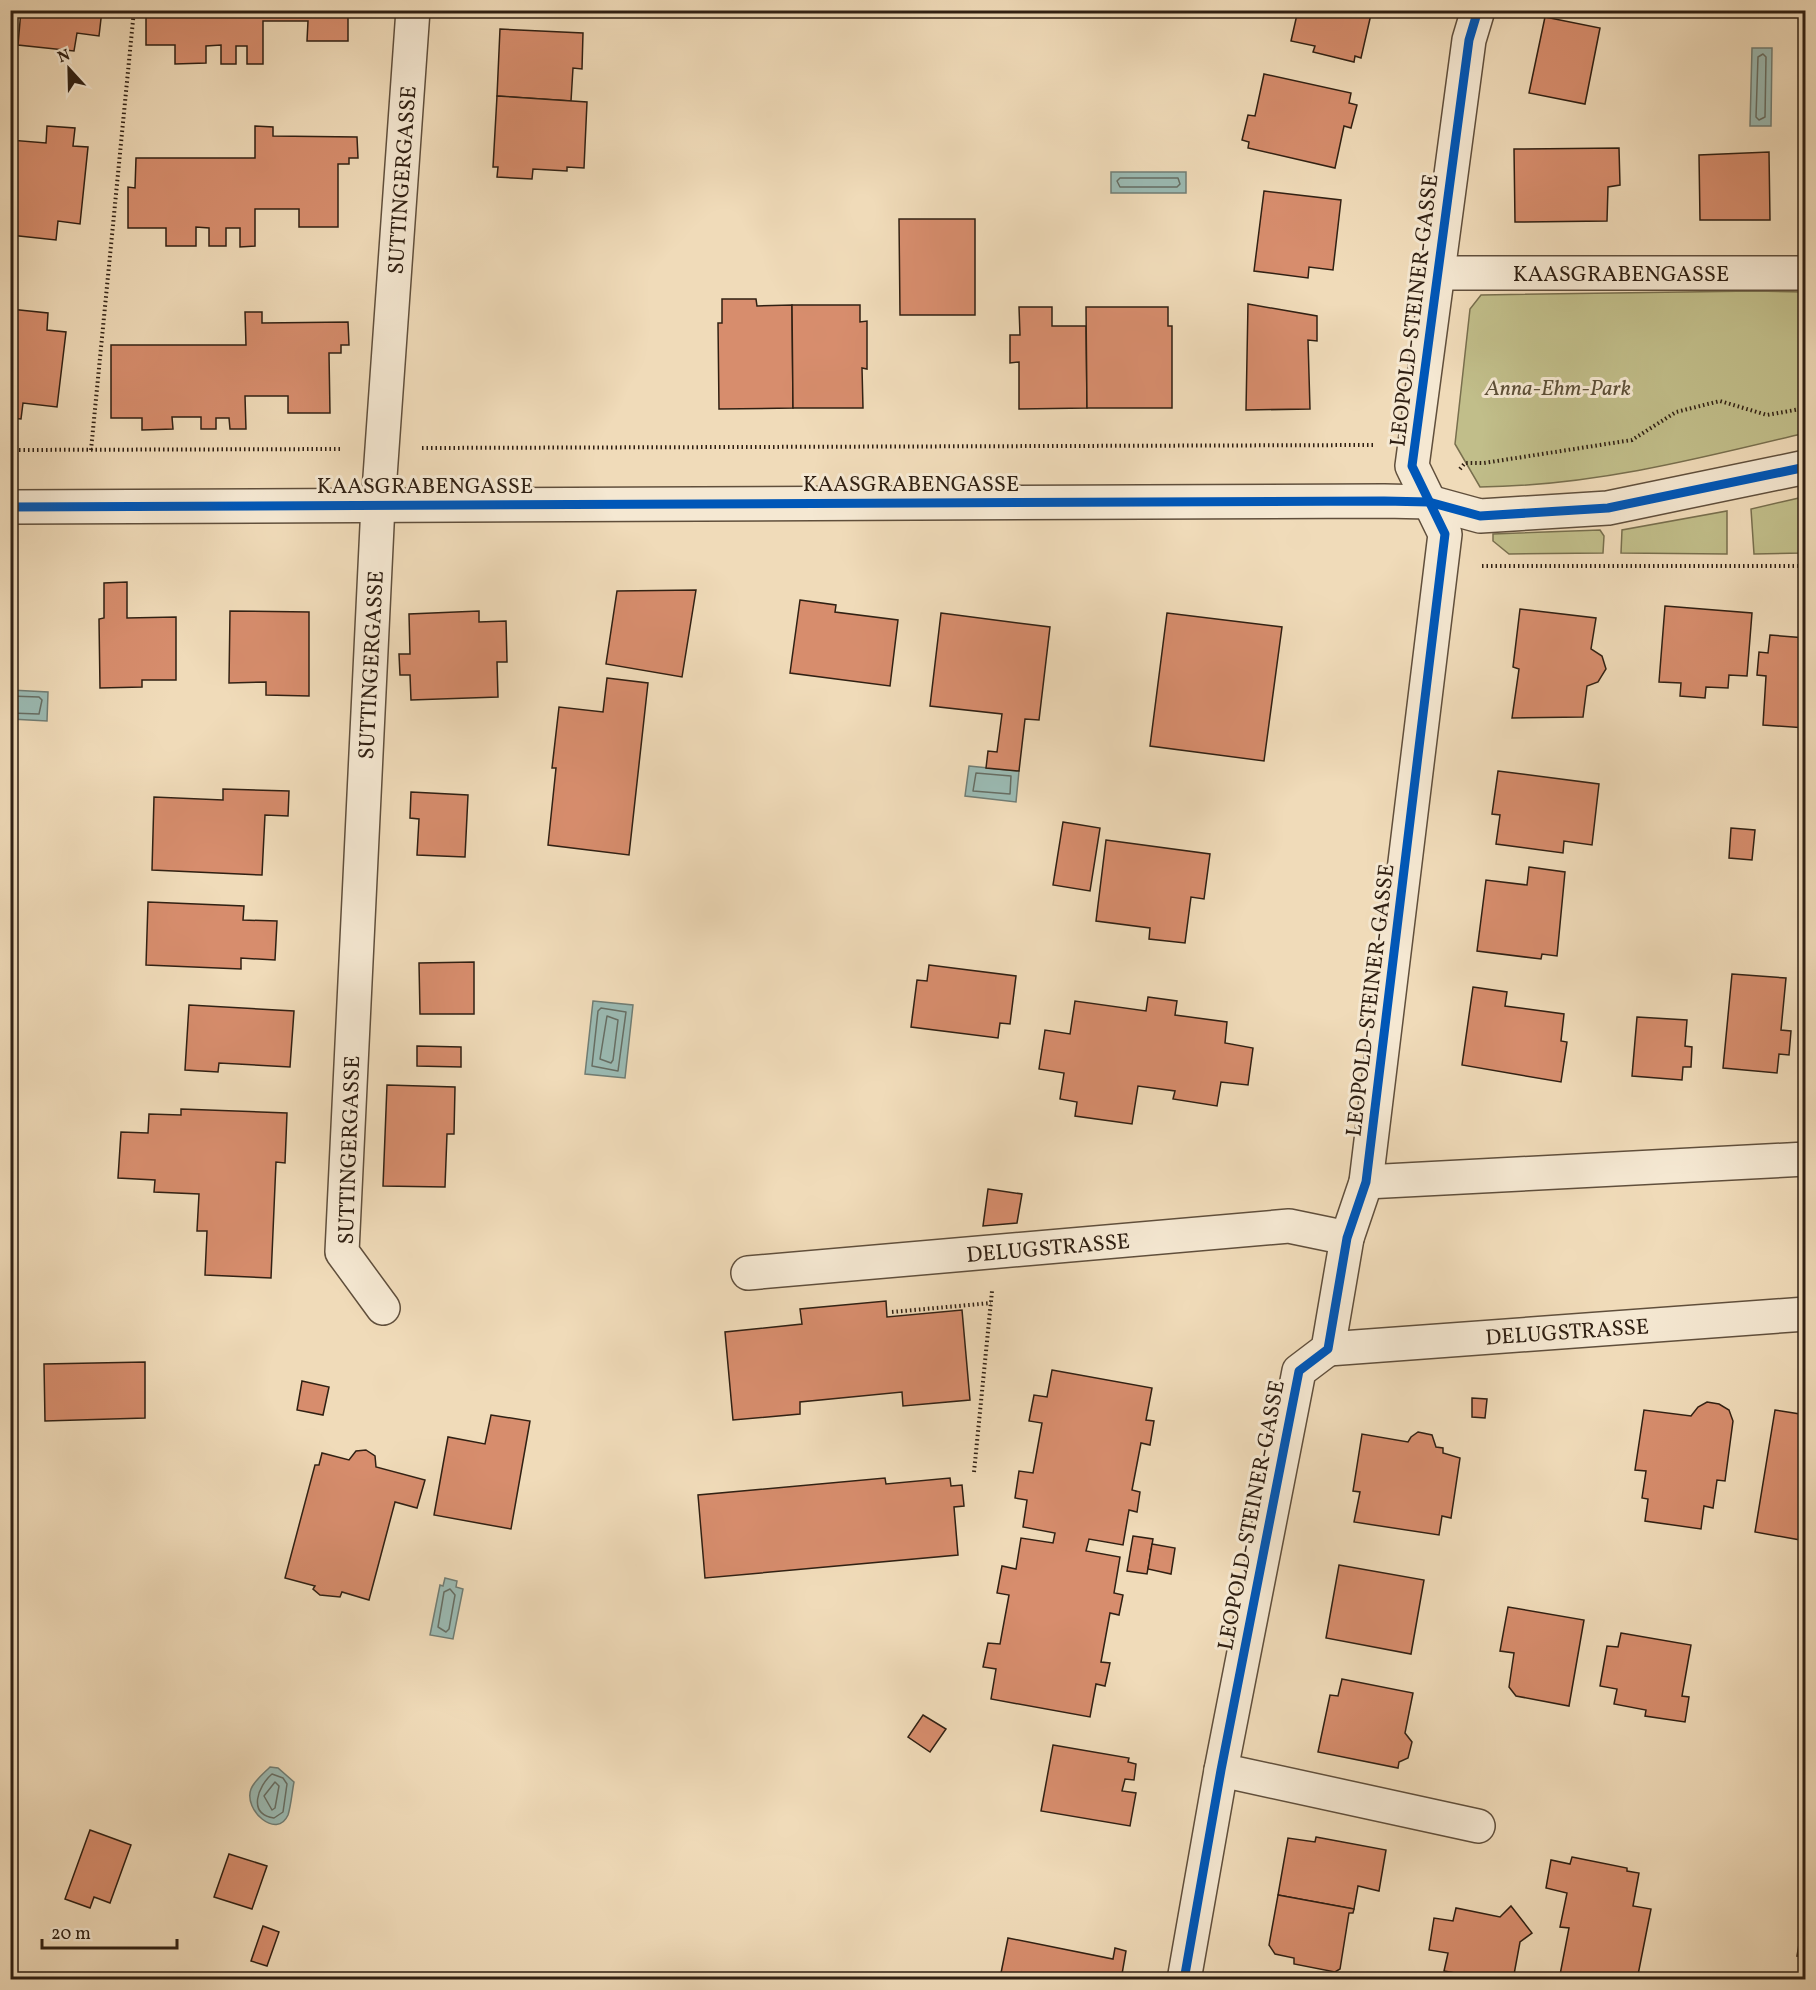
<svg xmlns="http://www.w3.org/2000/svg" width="1816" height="1990" font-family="Vollkorn,serif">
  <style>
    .green { fill: #c1be8a; stroke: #786f4e; stroke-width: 1.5 }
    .water { fill: #9bbbb4; stroke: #707d74; stroke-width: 1.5 }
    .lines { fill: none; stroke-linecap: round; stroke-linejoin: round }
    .shore { stroke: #666e64; stroke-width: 1.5 }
    .building { fill: #d78d6d; stroke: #302013; stroke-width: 1.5 }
    .street-casing { stroke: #604f3c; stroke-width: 36 }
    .path { stroke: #302013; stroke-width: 4; stroke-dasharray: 1.5 3; stroke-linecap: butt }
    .street { stroke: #f5e8d2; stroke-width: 33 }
    .cycleway-casing { stroke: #f5e8d2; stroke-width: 13 }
    .cycleway { stroke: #0057b8; stroke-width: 9 }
    .labels { text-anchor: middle; stroke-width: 6; stroke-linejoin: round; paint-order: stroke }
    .street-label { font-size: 22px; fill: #302013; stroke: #f5e8d2 }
    .park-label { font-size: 22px; font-style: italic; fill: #5c4f37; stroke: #f5e8d2 }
  </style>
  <rect width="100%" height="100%" fill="#f0dbb9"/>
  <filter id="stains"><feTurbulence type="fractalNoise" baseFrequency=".00333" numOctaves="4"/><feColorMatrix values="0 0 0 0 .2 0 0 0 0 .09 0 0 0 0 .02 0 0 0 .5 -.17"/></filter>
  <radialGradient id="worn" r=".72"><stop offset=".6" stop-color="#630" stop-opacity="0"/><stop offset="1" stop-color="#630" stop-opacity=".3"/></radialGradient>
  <!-- green -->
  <g class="green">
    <path d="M 1755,291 L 1805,292 L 1805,433 C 1698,459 1591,486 1480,487 L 1455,444 L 1470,309 L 1481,295 Z"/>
    <polygon points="1799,498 1801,553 1754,554 1751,509"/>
    <polygon points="1727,511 1727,554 1621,553 1622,530"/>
    <polygon points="1600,530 1604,536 1603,553 1509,554 1493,541 1493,534"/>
  </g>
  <!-- water -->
  <g class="water">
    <polygon points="1752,48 1772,48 1771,126 1750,126"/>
    <rect x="1111" y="172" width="75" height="21"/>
    <polygon points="11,690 48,692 47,721 11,719"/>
    <polygon points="969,766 1019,771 1016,802 965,796"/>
    <polygon points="593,1001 633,1005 625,1078 585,1074"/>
    <polygon points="445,1578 457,1581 456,1587 463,1589 453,1639 430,1635 440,1585 443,1586"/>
    <path d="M 270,1767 L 278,1768 L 294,1782 C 292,1792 291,1806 288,1815 C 277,1840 243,1810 251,1789 C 254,1781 264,1773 270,1767 Z"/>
  </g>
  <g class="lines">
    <!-- shore -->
    <g class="shore">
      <polygon points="1763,54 1766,57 1765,117 1759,120 1756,117 1758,57"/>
      <polygon points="1120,178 1178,178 1180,184 1177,187 1120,187 1117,181"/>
      <polyline points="10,696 39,697 42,700 39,714 10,713"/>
      <polygon points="976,773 1011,776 1010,794 973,791"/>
      <polygon points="601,1008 626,1012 618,1071 592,1066 598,1011"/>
      <polygon points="607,1016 618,1020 613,1060 611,1063 600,1059"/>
      <polygon points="450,1589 455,1595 449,1629 446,1632 438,1627 444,1592"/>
      <path d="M 272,1774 L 283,1778 L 287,1784 L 283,1812 L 274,1818 C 247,1814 258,1786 272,1774 Z"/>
      <polygon points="275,1782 279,1786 275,1808 272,1810 264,1796"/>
    </g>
  </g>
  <!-- building -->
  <g class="building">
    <polygon points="21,10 102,10 99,36 77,33 74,51 18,45"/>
    <polygon points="146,10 348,10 348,41 307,41 308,21 263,21 263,64 247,64 247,46 236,46 236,64 221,64 221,45 206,46 206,63 175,64 175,45 146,45"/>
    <polygon points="1298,10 1372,10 1361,58 1355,56 1354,62 1313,52 1315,46 1291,41"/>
    <polygon points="1613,10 1631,10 1629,16"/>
    <polygon points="1545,17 1600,28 1585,104 1529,93"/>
    <polygon points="500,29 583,33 582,69 573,68 571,101 497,96"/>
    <polygon points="1264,74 1351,93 1349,103 1357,105 1351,128 1344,126 1335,168 1248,148 1249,142 1242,140 1248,115 1255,116"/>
    <polygon points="497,96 587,102 584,168 567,167 567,171 533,169 532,179 497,177 498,167 493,167"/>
    <polygon points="47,126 75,128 73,146 88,147 80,224 58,221 56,240 10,235 10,140 46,143"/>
    <polygon points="255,126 273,127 273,136 357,137 358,158 349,158 349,164 338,164 338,227 299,227 299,209 255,209 255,246 240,247 240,228 226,228 226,246 209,246 209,228 196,227 196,246 166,246 166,228 128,228 128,187 135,188 136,158 255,158"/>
    <polygon points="1619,148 1620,185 1608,187 1607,221 1515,222 1514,149"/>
    <polygon points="1769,152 1770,220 1700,220 1699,155"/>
    <polygon points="1264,191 1341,200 1333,270 1309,267 1308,278 1254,271"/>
    <polygon points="899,219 975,219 975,315 900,315"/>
    <polygon points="722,299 756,299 757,306 792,305 793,408 719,409 718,323 722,323"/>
    <polygon points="1248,304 1317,316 1317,341 1308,340 1310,409 1246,410"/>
    <polygon points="792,305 860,305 860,322 867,321 867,369 862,368 863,408 793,408"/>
    <polygon points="1019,307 1052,307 1052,326 1086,326 1087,408 1019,409 1019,362 1010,363 1010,335 1020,335"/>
    <polygon points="1086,307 1168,307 1168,326 1172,326 1172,408 1087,408"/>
    <polygon points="10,309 48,313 47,330 66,332 57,407 23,403 21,419 10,418"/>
    <polygon points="245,312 262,312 262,323 348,322 349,345 341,345 341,353 329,353 330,413 288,413 288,396 245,396 246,429 230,429 229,418 216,418 216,429 201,429 201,417 172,417 173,429 142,430 142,418 111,418 111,345 246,345"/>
    <polygon points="127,582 127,618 176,617 176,680 142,680 142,687 100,688 99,619 104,618 104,583"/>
    <polygon points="696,590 682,677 606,664 617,591"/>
    <polygon points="800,600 836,605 835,612 898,620 890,686 790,673"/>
    <polygon points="1665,606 1752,613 1747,676 1729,675 1728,688 1706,687 1705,698 1680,696 1681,683 1659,682"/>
    <polygon points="1520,609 1596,618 1591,649 1602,656 1606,669 1598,682 1587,686 1583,717 1512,718 1519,669 1513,667"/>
    <polygon points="230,611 309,612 309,696 266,695 266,682 229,683"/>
    <polygon points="479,611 479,622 506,621 507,662 497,662 498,697 411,700 410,675 400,675 399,654 410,654 409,614"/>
    <polygon points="941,613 1050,627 1039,720 1025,719 1019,771 986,768 988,751 997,752 1002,714 930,706"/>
    <polygon points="1167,613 1282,627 1264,761 1150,746"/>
    <polygon points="1770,635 1806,638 1806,728 1763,725 1766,676 1757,675 1759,652 1768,653"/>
    <polygon points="607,678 648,683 629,855 548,845 556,768 552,768 559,707 603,712"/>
    <polygon points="1498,771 1599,784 1592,845 1564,841 1563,853 1496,844 1500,815 1492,814"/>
    <polygon points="223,789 289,791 288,816 265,815 262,875 152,870 154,797 223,800"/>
    <polygon points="411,792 468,795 465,857 417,855 419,819 410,818"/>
    <polygon points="1063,822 1100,828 1090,891 1053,885"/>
    <polygon points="1731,828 1755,830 1752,860 1729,858"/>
    <polygon points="1106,840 1210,854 1204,899 1191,897 1185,943 1149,939 1150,928 1096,921"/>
    <polygon points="1529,867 1565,872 1557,956 1542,954 1541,959 1477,951 1486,880 1527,885"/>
    <polygon points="148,902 244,906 243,920 277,921 275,960 241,958 241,969 146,965"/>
    <polygon points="474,962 474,1014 420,1014 419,963"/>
    <polygon points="929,965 1016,976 1010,1024 1000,1023 998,1038 911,1027 917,980 927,981"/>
    <polygon points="1732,974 1786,978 1781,1030 1791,1031 1789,1055 1779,1054 1777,1073 1723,1068"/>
    <polygon points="1473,987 1507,992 1505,1006 1564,1014 1561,1041 1567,1042 1561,1082 1462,1065"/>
    <polygon points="1148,997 1177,1001 1175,1015 1227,1022 1225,1043 1253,1048 1248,1085 1221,1082 1217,1106 1173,1099 1175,1091 1138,1086 1132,1124 1075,1116 1077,1102 1060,1099 1064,1073 1039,1069 1045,1030 1070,1034 1075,1001 1146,1011"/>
    <polygon points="189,1005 294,1011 290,1067 219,1063 218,1072 185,1070"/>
    <polygon points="1637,1017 1687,1020 1685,1046 1692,1047 1691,1067 1683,1067 1682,1080 1632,1076"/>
    <polygon points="417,1046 461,1047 461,1067 417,1066"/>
    <polygon points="387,1085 455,1087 454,1134 447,1134 445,1187 383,1186"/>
    <polygon points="181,1109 287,1113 285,1163 276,1162 271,1278 205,1275 207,1231 197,1231 199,1194 154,1192 155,1180 118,1178 121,1132 148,1133 149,1114 181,1115"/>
    <polygon points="988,1189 1022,1194 1017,1223 983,1226"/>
    <polygon points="886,1301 887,1317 962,1310 970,1400 903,1406 902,1392 800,1402 800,1414 733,1420 725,1332 802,1324 800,1309"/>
    <polygon points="145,1362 145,1418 45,1421 44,1364"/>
    <polygon points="1052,1370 1152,1388 1146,1420 1154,1421 1150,1445 1141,1443 1132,1490 1140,1492 1137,1512 1129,1510 1123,1545 1089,1539 1086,1551 1120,1557 1114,1593 1123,1595 1119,1615 1110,1613 1101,1662 1110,1663 1105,1686 1096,1684 1090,1717 991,1699 996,1669 983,1667 988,1643 1000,1644 1009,1595 997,1593 1002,1566 1016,1569 1021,1538 1053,1543 1055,1533 1023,1527 1027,1500 1015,1498 1019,1471 1033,1473 1042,1423 1029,1421 1034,1395 1047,1397"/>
    <polygon points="302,1381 329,1387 323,1415 297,1410"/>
    <polygon points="1472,1398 1487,1399 1485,1418 1472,1417"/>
    <polygon points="1707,1402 1719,1404 1729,1410 1733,1421 1725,1481 1717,1480 1713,1508 1704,1506 1701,1529 1645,1521 1648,1499 1642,1498 1646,1471 1635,1470 1644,1410 1691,1416 1698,1407"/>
    <polygon points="1775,1410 1806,1415 1806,1541 1755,1532"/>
    <polygon points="491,1415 530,1421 511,1529 434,1515 448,1437 485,1444"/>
    <polygon points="1418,1432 1432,1435 1436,1447 1443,1448 1443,1453 1460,1458 1451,1518 1442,1516 1439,1535 1354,1522 1360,1492 1353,1491 1362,1434 1408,1442 1411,1437"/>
    <polygon points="366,1450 375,1456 376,1467 425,1480 417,1508 395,1502 369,1600 342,1592 340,1597 320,1595 313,1589 315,1586 285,1578 315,1465 319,1465 322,1453 349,1460 356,1451"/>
    <polygon points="885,1478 886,1484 950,1478 951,1486 962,1485 964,1506 954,1507 958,1555 705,1578 698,1495"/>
    <polygon points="1133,1536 1153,1539 1147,1574 1127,1571"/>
    <polygon points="1152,1544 1175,1548 1171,1574 1148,1569"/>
    <polygon points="1339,1565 1424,1580 1411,1654 1326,1638"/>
    <polygon points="1508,1607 1584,1620 1569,1706 1516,1696 1509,1687 1514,1653 1500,1651"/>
    <polygon points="1621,1633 1691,1645 1682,1696 1689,1697 1685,1722 1645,1716 1646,1710 1614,1704 1617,1689 1600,1686 1607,1646 1618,1647"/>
    <polygon points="1342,1679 1413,1693 1405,1733 1412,1742 1408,1758 1399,1762 1398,1768 1318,1752 1330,1695 1338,1696"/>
    <polygon points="923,1715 946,1729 930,1752 908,1737"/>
    <polygon points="1053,1745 1129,1758 1128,1762 1136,1764 1134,1780 1125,1779 1122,1791 1136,1793 1130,1826 1041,1811"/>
    <polygon points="90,1830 131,1845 110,1903 94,1897 90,1908 65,1899"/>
    <polygon points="1316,1837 1386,1850 1379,1891 1358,1886 1354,1909 1278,1895 1288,1838 1315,1842"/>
    <polygon points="229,1854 267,1866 252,1909 214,1897"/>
    <polygon points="1572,1857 1627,1868 1627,1871 1639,1873 1633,1906 1651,1909 1637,1980 1559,1980 1569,1928 1560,1927 1567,1893 1546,1888 1551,1860 1570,1864"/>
    <polygon points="1278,1895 1354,1909 1353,1913 1349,1913 1340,1969 1335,1972 1294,1964 1294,1958 1275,1954 1269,1945"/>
    <polygon points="1806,1903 1806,1957 1797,1956"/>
    <polygon points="1511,1906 1532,1933 1520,1942 1513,1980 1494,1980 1444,1971 1448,1953 1429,1950 1434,1918 1453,1921 1456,1908 1500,1917"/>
    <polygon points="263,1926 279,1932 267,1966 251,1961"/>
    <polygon points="1008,1938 1113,1959 1115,1948 1126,1951 1121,1980 1005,1980 1006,1974 1001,1973"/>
  </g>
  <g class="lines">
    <!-- street casing -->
    <g class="street-casing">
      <g id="street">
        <polyline points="1436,273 1806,273"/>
        <polyline points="10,507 1384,501 1429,502 1480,516 1608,508 1806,467"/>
        <polyline points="1366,1182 1806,1159"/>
        <polyline points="748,1273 1289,1226 1347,1238"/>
        <polyline points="383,1308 342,1252 378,505 413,10"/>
        <polyline points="1328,1349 1806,1314"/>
        <polyline points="1221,1770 1478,1826"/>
        <polyline points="1184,1980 1221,1770 1299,1371 1328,1349 1347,1238 1366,1182 1445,534 1412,466 1469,40 1478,10"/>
      </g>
    </g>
    <!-- path -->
    <g class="path">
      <polyline points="422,448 1375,445"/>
      <polyline points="10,450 343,449"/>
      <polyline points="91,450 134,10"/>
      <polyline points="1460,469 1465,463 1484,463 1632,440 1676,412 1720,401 1767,415 1806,408"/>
      <polyline points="1482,566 1806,566"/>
      <polyline points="892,1312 991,1303"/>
      <polyline points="974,1472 992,1291"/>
    </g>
    <!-- street -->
    <use href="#street" class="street"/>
    <!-- cycleway casing -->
    <g class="cycleway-casing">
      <g id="cycleway">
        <polyline points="10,507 1384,501 1429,502 1480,516 1608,508 1806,467"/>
        <polyline points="1184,1980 1221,1770 1299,1371 1328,1349 1347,1238 1366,1182 1445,534 1412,466 1469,40 1478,10"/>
      </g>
    </g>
    <!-- cycleway -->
    <use href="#cycleway" class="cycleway"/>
  </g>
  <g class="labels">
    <!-- street labels -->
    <g class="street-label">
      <text transform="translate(401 180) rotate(-86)" y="8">SUTTINGERGASSE</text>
      <text x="1621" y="281">KAASGRABENGASSE</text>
      <text transform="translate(1413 310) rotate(-83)" y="8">LEOPOLD-STEINER-GASSE</text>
      <text x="911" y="491">KAASGRABENGASSE</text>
      <text x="425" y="493">KAASGRABENGASSE</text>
      <text transform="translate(370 665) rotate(-87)" y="8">SUTTINGERGASSE</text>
      <text transform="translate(1369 1000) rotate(-83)" y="8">LEOPOLD-STEINER-GASSE</text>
      <text transform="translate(348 1150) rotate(-88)" y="8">SUTTINGERGASSE</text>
      <text transform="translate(1048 1247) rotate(-5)" y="8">DELUGSTRASSE</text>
      <text transform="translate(1567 1331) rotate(-4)" y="8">DELUGSTRASSE</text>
      <text transform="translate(1250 1515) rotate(-79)" y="8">LEOPOLD-STEINER-GASSE</text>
    </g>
    <!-- park labels -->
    <g class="park-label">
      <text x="1558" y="395">Anna-Ehm-Park</text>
    </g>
  </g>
  <!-- margin -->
  <rect width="1816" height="1990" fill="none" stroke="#f0dbb9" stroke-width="36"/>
  <rect x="12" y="12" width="1792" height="1966" fill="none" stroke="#302013" stroke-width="3"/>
  <rect x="18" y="18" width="1780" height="1954" fill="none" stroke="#302013" stroke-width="1.5"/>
  <!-- north arrow -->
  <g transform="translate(69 69) rotate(338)" stroke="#f5e8d2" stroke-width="4.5" paint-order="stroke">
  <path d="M0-4.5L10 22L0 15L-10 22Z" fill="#302013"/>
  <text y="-9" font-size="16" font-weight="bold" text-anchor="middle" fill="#302013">N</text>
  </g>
  <!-- scale -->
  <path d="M42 1939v9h135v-9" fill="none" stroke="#302013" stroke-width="3"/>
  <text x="51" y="1939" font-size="18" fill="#302013" stroke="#f5e8d2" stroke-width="4.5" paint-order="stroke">20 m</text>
  <rect width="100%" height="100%" filter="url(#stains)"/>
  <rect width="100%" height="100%" fill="url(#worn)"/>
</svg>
